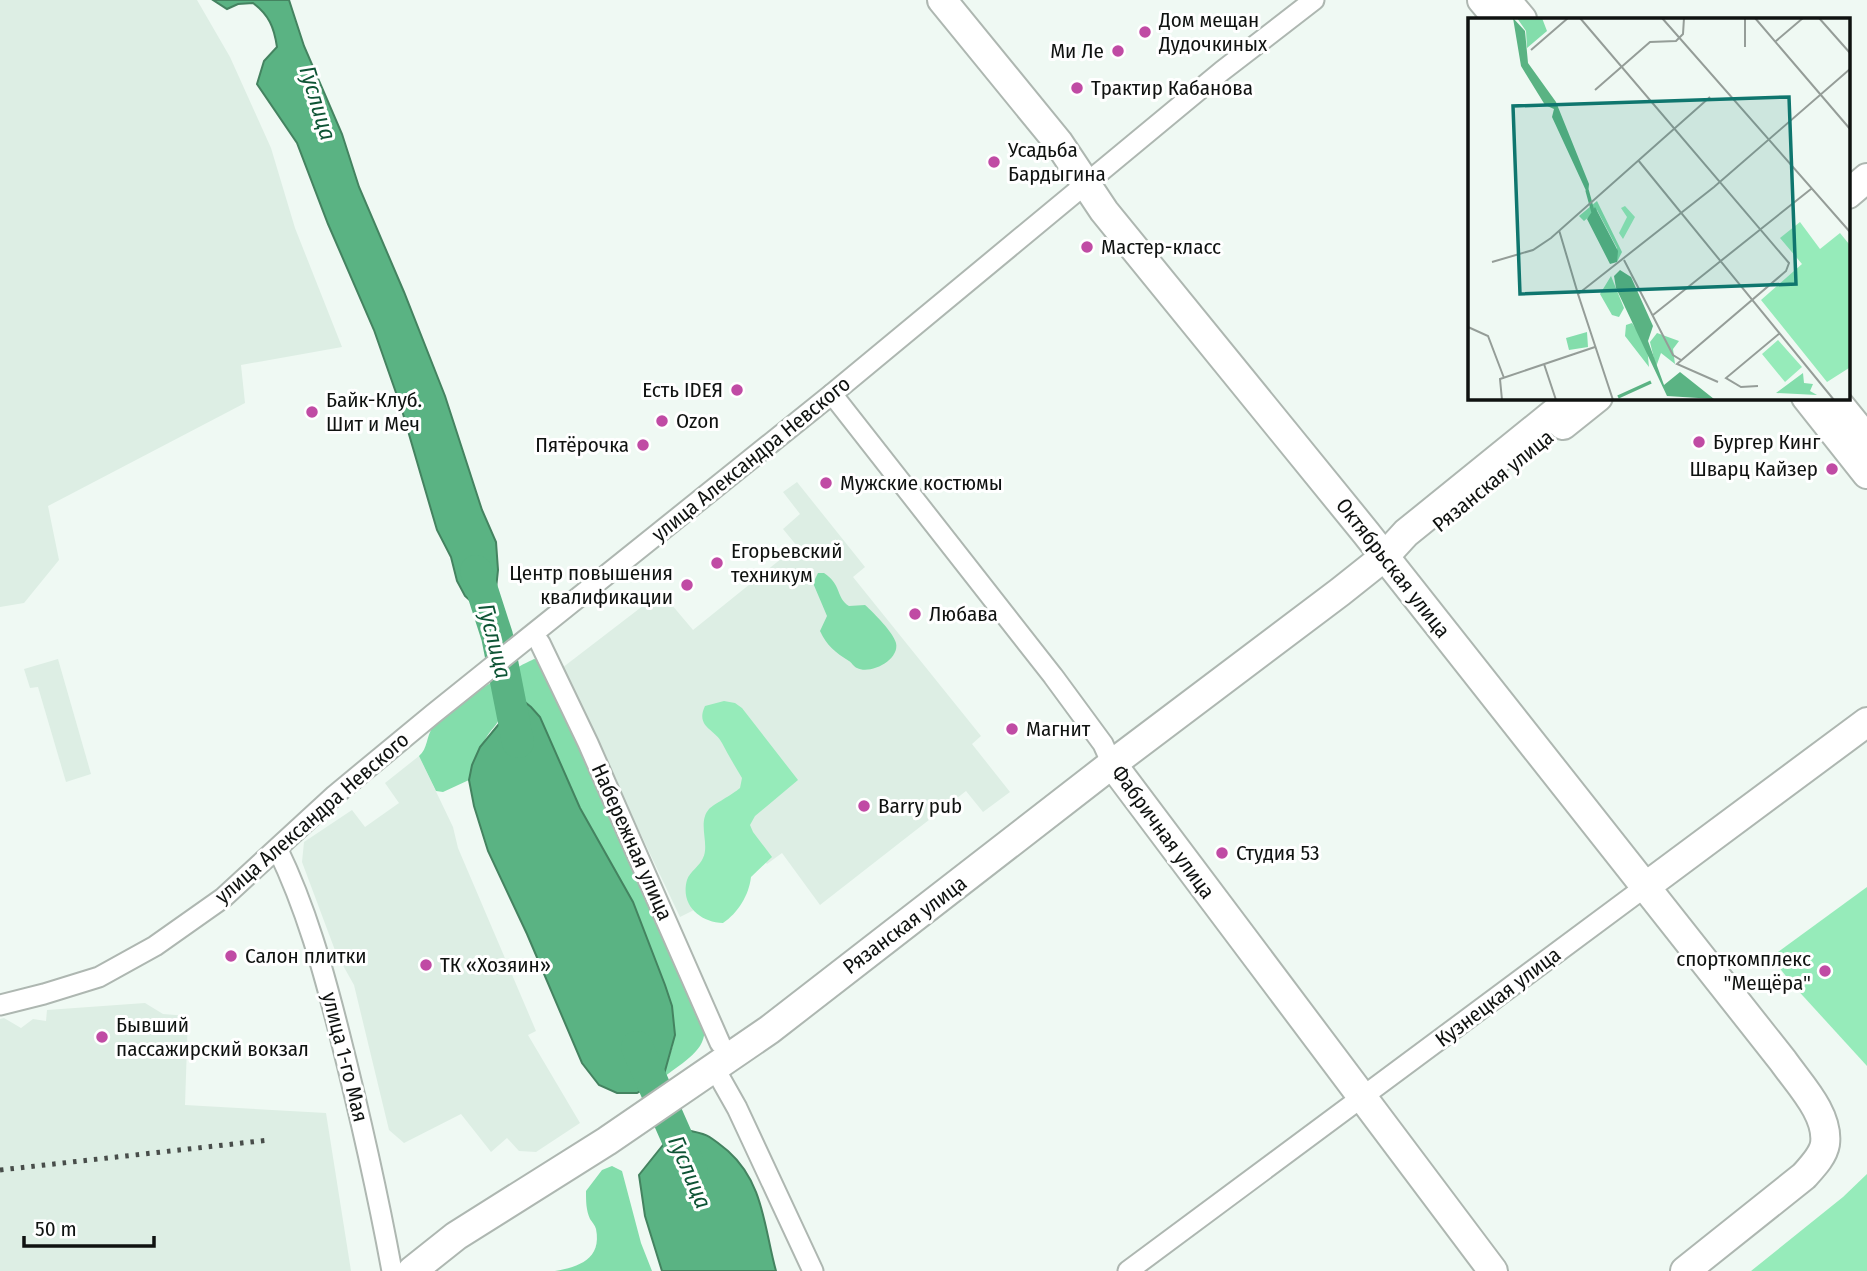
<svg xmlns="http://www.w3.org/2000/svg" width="1867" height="1271" font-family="'Fira Sans Condensed',sans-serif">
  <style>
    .built { fill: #ddeee4 }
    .green { fill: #96ebba }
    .forest { fill: #83ddab }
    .water { fill: #5ab383; stroke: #448360; stroke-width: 2 }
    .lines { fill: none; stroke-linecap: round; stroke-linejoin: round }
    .river { stroke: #5ab383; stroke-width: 32 }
    .street-casing { stroke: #aeb7b1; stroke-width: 23 }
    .secondary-casing { stroke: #aeb7b1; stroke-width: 32 }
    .street { stroke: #fff; stroke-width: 19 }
    .secondary { stroke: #fff; stroke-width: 28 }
    .rail { stroke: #484d4a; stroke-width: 5; stroke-dasharray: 3.5 7; stroke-linecap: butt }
    .poi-dot { fill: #c04ba4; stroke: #fff; stroke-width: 2.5 }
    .labels { text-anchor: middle; stroke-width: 6; stroke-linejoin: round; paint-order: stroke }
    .poi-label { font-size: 21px; fill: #0f1210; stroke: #fff; text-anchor: start }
    .street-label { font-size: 21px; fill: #0f1210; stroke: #fff }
    .water-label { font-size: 23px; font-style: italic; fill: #0e5435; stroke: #fff }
    .inset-river { fill: none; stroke: #5ab383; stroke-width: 3.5 }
    .inset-road { fill: none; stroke: #959d98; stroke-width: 2 }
    .view { fill: #0f766e; fill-opacity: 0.15; stroke: #0f766e; stroke-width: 3.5 }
    .inset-edge { fill: none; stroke: #0f1210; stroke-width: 3.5 }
  </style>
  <rect width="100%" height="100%" fill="#eff9f3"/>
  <!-- built -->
  <g class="built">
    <polygon points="0,0 197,0 230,57 271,148 295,228 342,347 241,365 245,403 48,506 59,560 24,603 0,607"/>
    <polygon points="797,482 865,567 853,577 981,736 972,744 1010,792 983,812 966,791 820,905 782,853 767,864 764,861 702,906 680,917 562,668 661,592 693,630 797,546 783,529 800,514 783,492"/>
    <polygon points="58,659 91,774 66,782 38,687 30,688 24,669"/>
    <polygon points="419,756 453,827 458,848 536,1031 528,1035 580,1123 536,1152 519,1151 507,1138 491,1152 461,1114 404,1143 389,1130 354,985 336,953 302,862 304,842 352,810 365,827 399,803 385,783"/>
    <polygon points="145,1003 163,1014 188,1016 185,1105 326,1113 351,1271 0,1271 0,1019 4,1018 21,1028 33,1019 46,1021 47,1010"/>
  </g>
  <!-- green -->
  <g class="green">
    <path d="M 724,701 L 735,703 L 742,708 L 798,780 L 755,816 L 750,825 L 753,832 L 772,857 L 751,877 C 749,895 738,913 723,923 C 700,922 680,905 687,880 C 690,871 700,866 703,858 C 710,844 697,823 709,809 C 714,804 732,795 740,788 L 742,778 C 735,766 728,755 722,743 C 715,729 695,727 705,706 Z"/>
    <polygon points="1867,887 1867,1066 1793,985 1771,957"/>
    <polygon points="1867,1174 1867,1271 1751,1271 1843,1197"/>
  </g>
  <!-- forest -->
  <g class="forest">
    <path d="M 818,573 L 824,573 C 842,585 836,598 849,606 L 865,605 C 874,613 893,632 896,643 C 900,660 870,675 857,668 C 854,667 852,663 849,661 C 835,652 827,646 820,631 L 827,616 L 813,583 Z"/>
    <path d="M 534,659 L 542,661 L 704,1027 C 708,1051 679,1064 663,1078 L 673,1045 L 652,953 L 633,902 L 580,808 L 540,718 L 531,707 L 501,709 C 498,728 495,723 486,738 C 478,752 472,765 469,780 L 443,792 L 436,791 L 419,756 C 428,749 426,736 433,727 C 446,708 512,669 534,659 Z"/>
    <path d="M 612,1166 L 622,1171 L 641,1243 L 652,1271 L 555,1271 C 579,1267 602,1259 596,1229 C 595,1225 592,1222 590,1219 C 586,1210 586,1201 586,1191 L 602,1170 Z"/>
  </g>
  <!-- water -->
  <g class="water">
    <path d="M 213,0 L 289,0 L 304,46 L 342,134 L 359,187 L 404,292 L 445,396 L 482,510 L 496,542 L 498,570 L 495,598 L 486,615 L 465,596 L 457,581 L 451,557 L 437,530 L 401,407 L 374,330 L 328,224 L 297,143 L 257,84 L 264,61 L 277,47 C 274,27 269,15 253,3 L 238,4 L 227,9 Z"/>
    <polygon points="520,698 531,707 540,717 580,808 633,902 665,985 672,1006 675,1035 663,1078 637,1093 617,1093 599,1085 582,1063 527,934 488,851 474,806 469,780 472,765 480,747 499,724 503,705"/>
    <path d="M 685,1130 C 709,1134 709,1136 728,1151 C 764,1183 764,1228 776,1271 L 662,1271 L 645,1216 L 639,1175 L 671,1135 Z"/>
  </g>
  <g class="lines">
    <!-- river -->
    <g class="river">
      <polyline points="476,571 497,636 518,742"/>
      <polyline points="637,1047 692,1172"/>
    </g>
    <!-- street casing -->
    <g class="street-casing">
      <g id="street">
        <polyline points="832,394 1053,676 1103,744 1112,764"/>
        <polyline points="540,643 588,743 720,1043"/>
        <path d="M 278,850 C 306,908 323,969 339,1032 C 359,1111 377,1190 392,1271"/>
        <polyline points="0,1005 44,994 99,977 155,946 223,898 335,795 433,714 832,394 1222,71 1314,0"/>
        <polyline points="715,1069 737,1108 813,1271"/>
        <polyline points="1128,1271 1645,887"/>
      </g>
    </g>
    <!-- secondary casing -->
    <g class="secondary-casing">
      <g id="secondary">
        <path d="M 942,0 L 1058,142 L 1104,211 L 1366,533 L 1783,1061 C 1799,1084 1829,1114 1825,1144 C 1823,1156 1812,1167 1804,1176 L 1685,1271"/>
        <polyline points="1482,0 1498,19"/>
        <polyline points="1506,0 1522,19"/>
        <polyline points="1848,194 1867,178"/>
        <polyline points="1806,397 1867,474"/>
        <polyline points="1833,397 1867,439"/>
        <polyline points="1563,425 1598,397"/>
        <polyline points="1112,764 1493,1271"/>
        <polyline points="1645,887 1867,722"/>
        <polyline points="412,1271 456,1236 607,1141 769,1030 1112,764 1340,592 1384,557 1406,533 1574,397"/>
      </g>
    </g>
    <!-- street -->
    <use href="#street" class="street"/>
    <!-- secondary -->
    <use href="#secondary" class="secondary"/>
    <!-- rail -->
    <polyline class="rail" points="0,1170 269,1140"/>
  </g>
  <!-- markers -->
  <g class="poi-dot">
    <circle cx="1145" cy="32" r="7"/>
    <circle cx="1118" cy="51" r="7"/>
    <circle cx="1077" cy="88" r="7"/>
    <circle cx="994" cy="162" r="7"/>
    <circle cx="1087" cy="247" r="7"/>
    <circle cx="737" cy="390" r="7"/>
    <circle cx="312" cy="412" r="7"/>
    <circle cx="662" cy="421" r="7"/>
    <circle cx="1699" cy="442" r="7"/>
    <circle cx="643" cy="445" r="7"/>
    <circle cx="1832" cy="469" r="7"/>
    <circle cx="826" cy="483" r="7"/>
    <circle cx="717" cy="563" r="7"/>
    <circle cx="687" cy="585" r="7"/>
    <circle cx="915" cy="614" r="7"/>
    <circle cx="1012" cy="729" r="7"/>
    <circle cx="864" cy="806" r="7"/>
    <circle cx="1222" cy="853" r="7"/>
    <circle cx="231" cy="956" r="7"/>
    <circle cx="426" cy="965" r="7"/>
    <circle cx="1825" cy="971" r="7"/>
    <circle cx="102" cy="1037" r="7"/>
  </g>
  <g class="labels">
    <!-- poi labels -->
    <g class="poi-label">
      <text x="1159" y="27">Дом мещан<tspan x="1159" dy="24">Дудочкиных</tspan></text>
      <text x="1104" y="58" text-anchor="end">Ми Ле</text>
      <text x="1091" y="95">Трактир Кабанова</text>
      <text x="1008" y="157">Усадьба<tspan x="1008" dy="24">Бардыгина</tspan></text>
      <text x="1101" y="254">Мастер-класс</text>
      <text x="723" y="397" text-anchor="end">Есть IDЕЯ</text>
      <text x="326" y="407">Байк-Клуб.<tspan x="326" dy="24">Шит и Меч</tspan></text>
      <text x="676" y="428">Ozon</text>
      <text x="1713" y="449">Бургер Кинг</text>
      <text x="629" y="452" text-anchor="end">Пятёрочка</text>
      <text x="1818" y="476" text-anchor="end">Шварц Кайзер</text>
      <text x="840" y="490">Мужские костюмы</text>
      <text x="731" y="558">Егорьевский<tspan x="731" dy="24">техникум</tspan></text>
      <text x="673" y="580" text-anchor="end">Центр повышения<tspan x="673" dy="24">квалификации</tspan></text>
      <text x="929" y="621">Любава</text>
      <text x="1026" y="736">Магнит</text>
      <text x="878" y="813">Barry pub</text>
      <text x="1236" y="860">Студия 53</text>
      <text x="245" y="963">Салон плитки</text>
      <text x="1811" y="966" text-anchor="end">спорткомплекс<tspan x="1811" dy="24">"Мещёра"</tspan></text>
      <text x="440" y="972">ТК «Хозяин»</text>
      <text x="116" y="1032">Бывший<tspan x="116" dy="24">пассажирский вокзал</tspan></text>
    </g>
    <!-- street labels -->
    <g class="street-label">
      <text transform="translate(751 459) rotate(-39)" y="7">улица Александра Невского</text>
      <text transform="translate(1493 481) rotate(-39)" y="7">Рязанская улица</text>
      <text transform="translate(1393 568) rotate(52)" y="7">Октябрьская улица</text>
      <text transform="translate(312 818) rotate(-41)" y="7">улица Александра Невского</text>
      <text transform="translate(1163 832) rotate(54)" y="7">Фабричная улица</text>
      <text transform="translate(632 842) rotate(66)" y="7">Набережная улица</text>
      <text transform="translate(905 925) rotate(-37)" y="7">Рязанская улица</text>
      <text transform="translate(1498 997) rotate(-37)" y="7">Кузнецкая улица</text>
      <text transform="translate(345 1057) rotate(76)" y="7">улица 1-го Мая</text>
    </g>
    <!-- water labels -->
    <g class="water-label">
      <text transform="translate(318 103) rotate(73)" y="8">Гуслица</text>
      <text transform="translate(495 641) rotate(76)" y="8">Гуслица</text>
      <text transform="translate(690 1172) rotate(67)" y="8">Гуслица</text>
    </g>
  </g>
  <!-- overview -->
  <g transform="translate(1468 18)">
    <rect width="382" height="382" fill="#eff9f3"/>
    <path d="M 157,188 L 167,199 L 155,221 L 151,215 L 159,199 L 153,190 ZM 332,204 L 352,231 L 372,215 L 381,226 L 381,350 L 359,364 L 293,282 L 334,246 L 312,220 ZM 310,322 L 334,349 L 317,364 L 294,336 Z" fill="#96ebba"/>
    <path d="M 49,0 L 74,0 L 79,13 L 59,30 L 58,13 ZM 129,183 L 154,234 L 149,244 L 149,230 L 129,192 L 116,203 L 111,198 ZM 143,258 L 156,290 L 151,299 L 144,297 L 132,276 ZM 164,305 L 179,329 L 181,349 L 157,318 L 158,307 ZM 119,314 L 120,329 L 101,332 L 98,320 ZM 189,315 L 211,323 L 205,331 L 207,346 L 193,335 L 188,349 L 182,324 ZM 335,355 L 336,365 L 345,366 L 342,373 L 349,377 L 308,375 Z" fill="#83ddab"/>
    <path d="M 45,0 L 57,13 L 60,45 L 88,84 L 121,166 L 120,177 L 84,99 L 86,91 L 77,87 L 53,48 ZM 127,189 L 150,233 L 149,244 L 142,246 L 119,201 ZM 152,252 L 163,259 L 185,308 L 180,323 L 196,367 L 212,354 L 246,381 L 199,378 L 148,270 L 146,258 Z" fill="#5ab383"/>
    <path class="inset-river" d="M 119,172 L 125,194M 150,379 L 183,364"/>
    <path class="inset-road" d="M 112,0 L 321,245 L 318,253 L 209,346 L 250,364M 194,0 L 382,214M 287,0 L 382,111M 351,0 L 382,35M 308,23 L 335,0M 277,29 L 277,0M 63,32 L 100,0M 127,72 L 182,24 L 208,23 L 215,16 L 216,0M 170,142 L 366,382M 91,212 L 110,276M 156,242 L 205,337 L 213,342M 24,244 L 65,232 L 83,220 L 242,79M 185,297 L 343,171M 0,309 L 20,318 L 36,360M 76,346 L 88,382M 290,368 L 273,369 L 258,360 L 312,315M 34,382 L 32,361 L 127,329M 145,382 L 110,276 L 246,169 L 382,51"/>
    <path class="view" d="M 321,79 L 328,266 L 52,276 L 45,88 Z"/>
    <rect width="382" height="382" class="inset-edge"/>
  </g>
  <!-- scale -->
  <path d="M24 1236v10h130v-10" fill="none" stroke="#0f1210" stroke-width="3.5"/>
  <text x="35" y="1236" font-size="21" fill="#0f1210" stroke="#ffffff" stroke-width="5" paint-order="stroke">50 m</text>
</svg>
